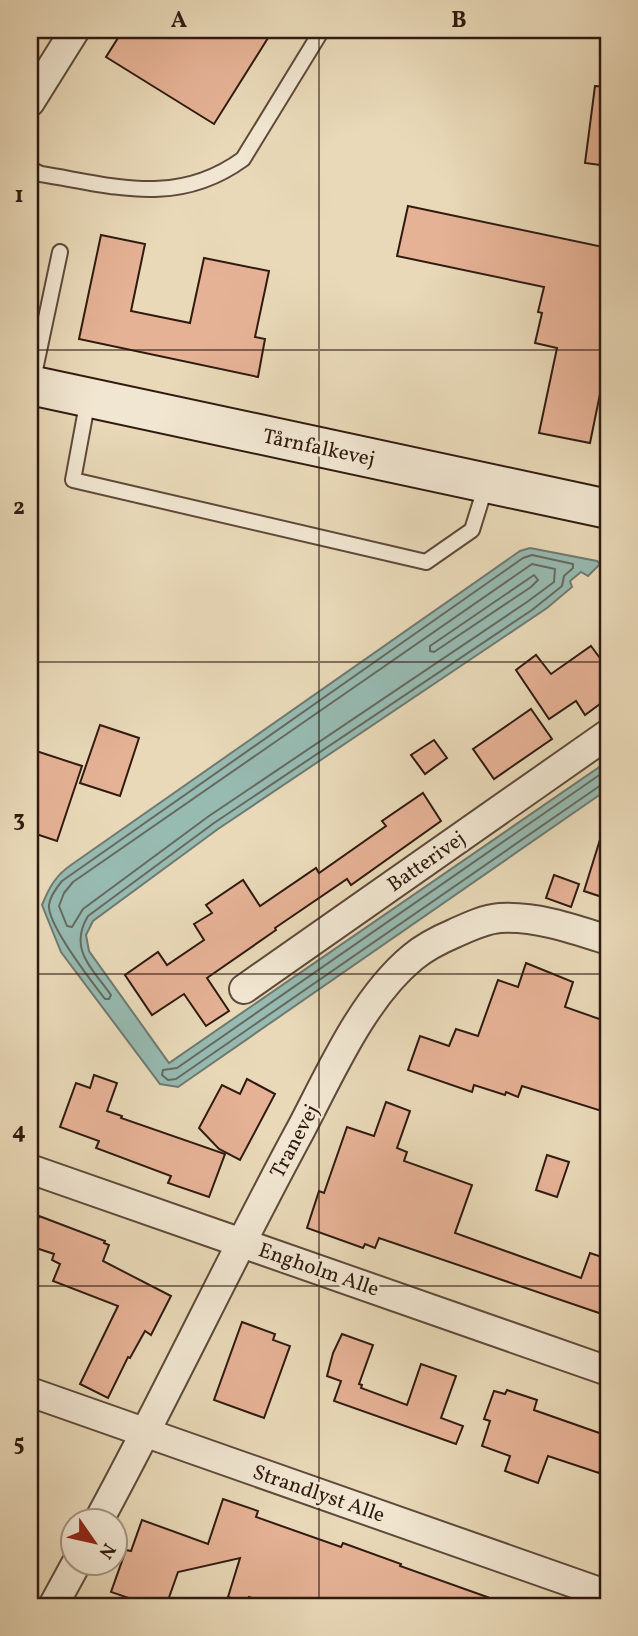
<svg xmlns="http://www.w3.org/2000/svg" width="638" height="1636" font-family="Vollkorn,serif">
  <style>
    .water { fill: #97bab1; stroke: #6e7a71; stroke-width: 2 }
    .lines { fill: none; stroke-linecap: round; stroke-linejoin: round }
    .shore { stroke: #646a60; stroke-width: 2 }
    .stream { stroke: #6e7a71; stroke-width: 8 }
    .building { fill: #e6b296; stroke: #301a10; stroke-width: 2 }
    .lane-casing { stroke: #5e4a3a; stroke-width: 18 }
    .street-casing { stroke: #5e4a3a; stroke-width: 32 }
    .secondary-casing { stroke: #301a10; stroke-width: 42 }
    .lane { stroke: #f1e6d1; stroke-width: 14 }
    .street { stroke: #f1e6d1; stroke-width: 28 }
    .secondary { stroke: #f1e6d1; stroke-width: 38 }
    .grid { fill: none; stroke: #301a10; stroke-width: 2; stroke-opacity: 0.55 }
    .labels { text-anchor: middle; stroke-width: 5; stroke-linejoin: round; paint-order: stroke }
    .street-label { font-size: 21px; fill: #301a10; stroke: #f1e6d1 }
    .neatline { fill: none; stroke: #301a10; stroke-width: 2.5 }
    .grid-label { font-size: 23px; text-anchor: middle; font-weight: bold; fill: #301a10 }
  </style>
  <rect width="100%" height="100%" fill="#e9d9b8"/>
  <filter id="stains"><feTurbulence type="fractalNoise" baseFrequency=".00286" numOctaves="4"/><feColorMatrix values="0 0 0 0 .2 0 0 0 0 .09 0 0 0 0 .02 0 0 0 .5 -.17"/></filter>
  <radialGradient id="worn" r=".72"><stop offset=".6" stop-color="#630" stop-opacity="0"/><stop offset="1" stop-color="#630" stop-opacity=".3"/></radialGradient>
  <!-- water -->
  <path class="water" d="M 530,548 L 597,561 L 600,564 L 588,576 L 581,572 L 570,581 L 572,587 L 547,608 L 218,829 L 93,921 L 86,935 L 89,951 L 169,1063 L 608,761 L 608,789 L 178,1087 L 160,1084 L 61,952 L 42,905 C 49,888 55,876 71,865 L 520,551 Z"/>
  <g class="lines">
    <!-- shore -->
    <g class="shore">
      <path d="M 532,555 L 573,564 L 573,568 L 564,576 L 562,586 L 532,610 L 214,823 L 88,916 C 68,949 92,968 111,995 L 109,999 L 105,999 C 92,982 47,925 49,905 C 50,896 57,887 62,881 L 523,558 Z"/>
      <polygon points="532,564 555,569 554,582 527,602 209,816 83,909 72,927 67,926 59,906 64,893 73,882"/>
      <polygon points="534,575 538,580 531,587 434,652 430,651 430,646"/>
      <polyline points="608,769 177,1068 163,1070 162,1075 168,1080 176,1079 601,785 608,783"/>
    </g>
    <!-- stream -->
    <polyline class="stream" points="30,35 33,30"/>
  </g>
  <!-- building -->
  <g class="building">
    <polygon points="123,30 273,30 214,124 106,57"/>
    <polygon points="595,86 608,87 608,166 585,163"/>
    <polygon points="408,206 608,248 608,355 590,443 539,433 557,348 535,343 542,313 538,312 544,287 397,256"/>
    <polygon points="101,235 145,244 131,311 190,323 204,258 269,271 255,337 265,339 258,377 79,339"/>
    <polygon points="591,646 608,669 608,698 585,715 576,701 549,719 516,670 536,655 551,674"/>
    <polygon points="531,709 552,739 494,779 473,749"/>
    <polygon points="100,725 139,738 120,796 80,783"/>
    <polygon points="434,740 447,758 425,774 411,755"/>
    <polygon points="30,749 82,766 57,841 30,832"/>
    <polygon points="423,793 441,821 351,885 347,879 275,928 276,930 207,978 229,1011 206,1026 184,994 152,1015 125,975 158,952 167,965 204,940 194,924 212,913 206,905 243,880 260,906 316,868 319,873 386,826 382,821"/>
    <polygon points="603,830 608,831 608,899 584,891"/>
    <polygon points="554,875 579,884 571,907 546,898"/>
    <polygon points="526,963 573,982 565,1007 608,1022 608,1113 522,1086 518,1097 506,1092 505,1095 474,1085 472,1092 408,1070 420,1036 449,1046 456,1029 478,1036 498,980 518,987"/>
    <polygon points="94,1075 117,1083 107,1111 122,1116 121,1118 225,1154 209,1197 168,1183 171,1176 96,1148 99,1141 60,1127 76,1083 90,1088"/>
    <polygon points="247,1079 275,1094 240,1160 219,1149 199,1128 222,1085 240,1094"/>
    <polygon points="386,1102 410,1111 397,1148 407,1152 404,1161 472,1185 455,1233 581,1278 590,1253 608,1259 608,1316 379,1238 375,1248 365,1244 363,1248 307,1228 319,1191 324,1193 347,1127 374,1136"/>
    <polygon points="547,1155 569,1162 557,1197 536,1190"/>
    <polygon points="39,1216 105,1241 104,1243 109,1245 103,1261 171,1296 151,1335 145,1331 130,1358 128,1357 108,1398 80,1384 118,1306 53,1281 60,1264 52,1260 54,1254 30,1246"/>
    <polygon points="242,1322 275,1334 273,1340 290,1346 264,1418 214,1400"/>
    <polygon points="342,1334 373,1345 359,1384 362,1385 361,1388 407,1405 421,1364 456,1376 441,1418 463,1426 456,1444 334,1401 341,1381 327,1376 333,1353"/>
    <polygon points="507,1390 537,1400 534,1410 608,1436 608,1448 599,1473 548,1456 538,1483 505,1471 510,1456 482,1446 490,1421 484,1419 494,1391 505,1394"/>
    <polygon points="223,1499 258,1511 256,1517 341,1547 343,1543 401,1564 400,1566 504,1603 504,1606 347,1606 323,1598 320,1606 277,1606 249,1597 247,1603 228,1597 240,1558 178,1572 166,1606 152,1606 111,1592 126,1550 131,1551 142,1520 208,1544"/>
  </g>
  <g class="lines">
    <!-- lane casing -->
    <g class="lane-casing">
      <g id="lane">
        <path d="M 30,169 L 41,174 C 115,186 177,207 243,159 L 322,30"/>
        <polyline points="32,384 60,252"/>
        <polyline points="88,399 73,480 426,562 472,530 486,485"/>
      </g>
    </g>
    <!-- street casing -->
    <g class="street-casing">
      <g id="street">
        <polyline points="30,102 75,30"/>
        <polyline points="244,989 608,734"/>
        <polyline points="30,1169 608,1371"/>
        <polyline points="30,1392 608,1595"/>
        <path d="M 99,1520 C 169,1391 231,1258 301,1129 C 331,1072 363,998 413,957 C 425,947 441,939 455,933 C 468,927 485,919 500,918 C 537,916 574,929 608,940"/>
        <polyline points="53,1606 77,1562"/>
      </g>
    </g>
    <!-- secondary casing -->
    <g class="secondary-casing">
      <polyline id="secondary" points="30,385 608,509"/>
    </g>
    <!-- lane -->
    <use href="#lane" class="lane"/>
    <!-- street -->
    <use href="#street" class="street"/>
    <!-- secondary -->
    <use href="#secondary" class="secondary"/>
  </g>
  <!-- grid -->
  <path class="grid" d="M 319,30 L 319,1606M 30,350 L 608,350M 30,662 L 608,662M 30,974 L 608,974M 30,1286 L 608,1286"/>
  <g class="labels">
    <!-- street labels -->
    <g class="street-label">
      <text transform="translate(319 447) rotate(12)" y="7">Tårnfalkevej</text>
      <text transform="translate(426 861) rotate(-35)" y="7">Batterivej</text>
      <text transform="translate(294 1141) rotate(-62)" y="7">Tranevej</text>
      <text transform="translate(319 1269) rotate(19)" y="7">Engholm Alle</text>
      <text transform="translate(319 1493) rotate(19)" y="7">Strandlyst Alle</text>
    </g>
  </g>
  <!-- margin -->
  <rect width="638" height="1636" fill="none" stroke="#e9d9b8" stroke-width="77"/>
  <!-- north arrow -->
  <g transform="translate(94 1542) rotate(124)"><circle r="33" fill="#f1e6d1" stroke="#a49484" stroke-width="2"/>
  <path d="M0-5L12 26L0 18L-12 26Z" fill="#8f2418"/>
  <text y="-10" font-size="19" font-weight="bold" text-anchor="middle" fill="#301a10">N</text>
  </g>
  <rect x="38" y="38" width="562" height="1560" class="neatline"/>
  <g class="grid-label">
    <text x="179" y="27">A</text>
    <text x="459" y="27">B</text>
    <text x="19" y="202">1</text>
    <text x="19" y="514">2</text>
    <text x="19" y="826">3</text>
    <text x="19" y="1138">4</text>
    <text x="19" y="1450">5</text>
  </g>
  <rect width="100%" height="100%" filter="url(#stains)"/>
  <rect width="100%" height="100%" fill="url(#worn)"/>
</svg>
